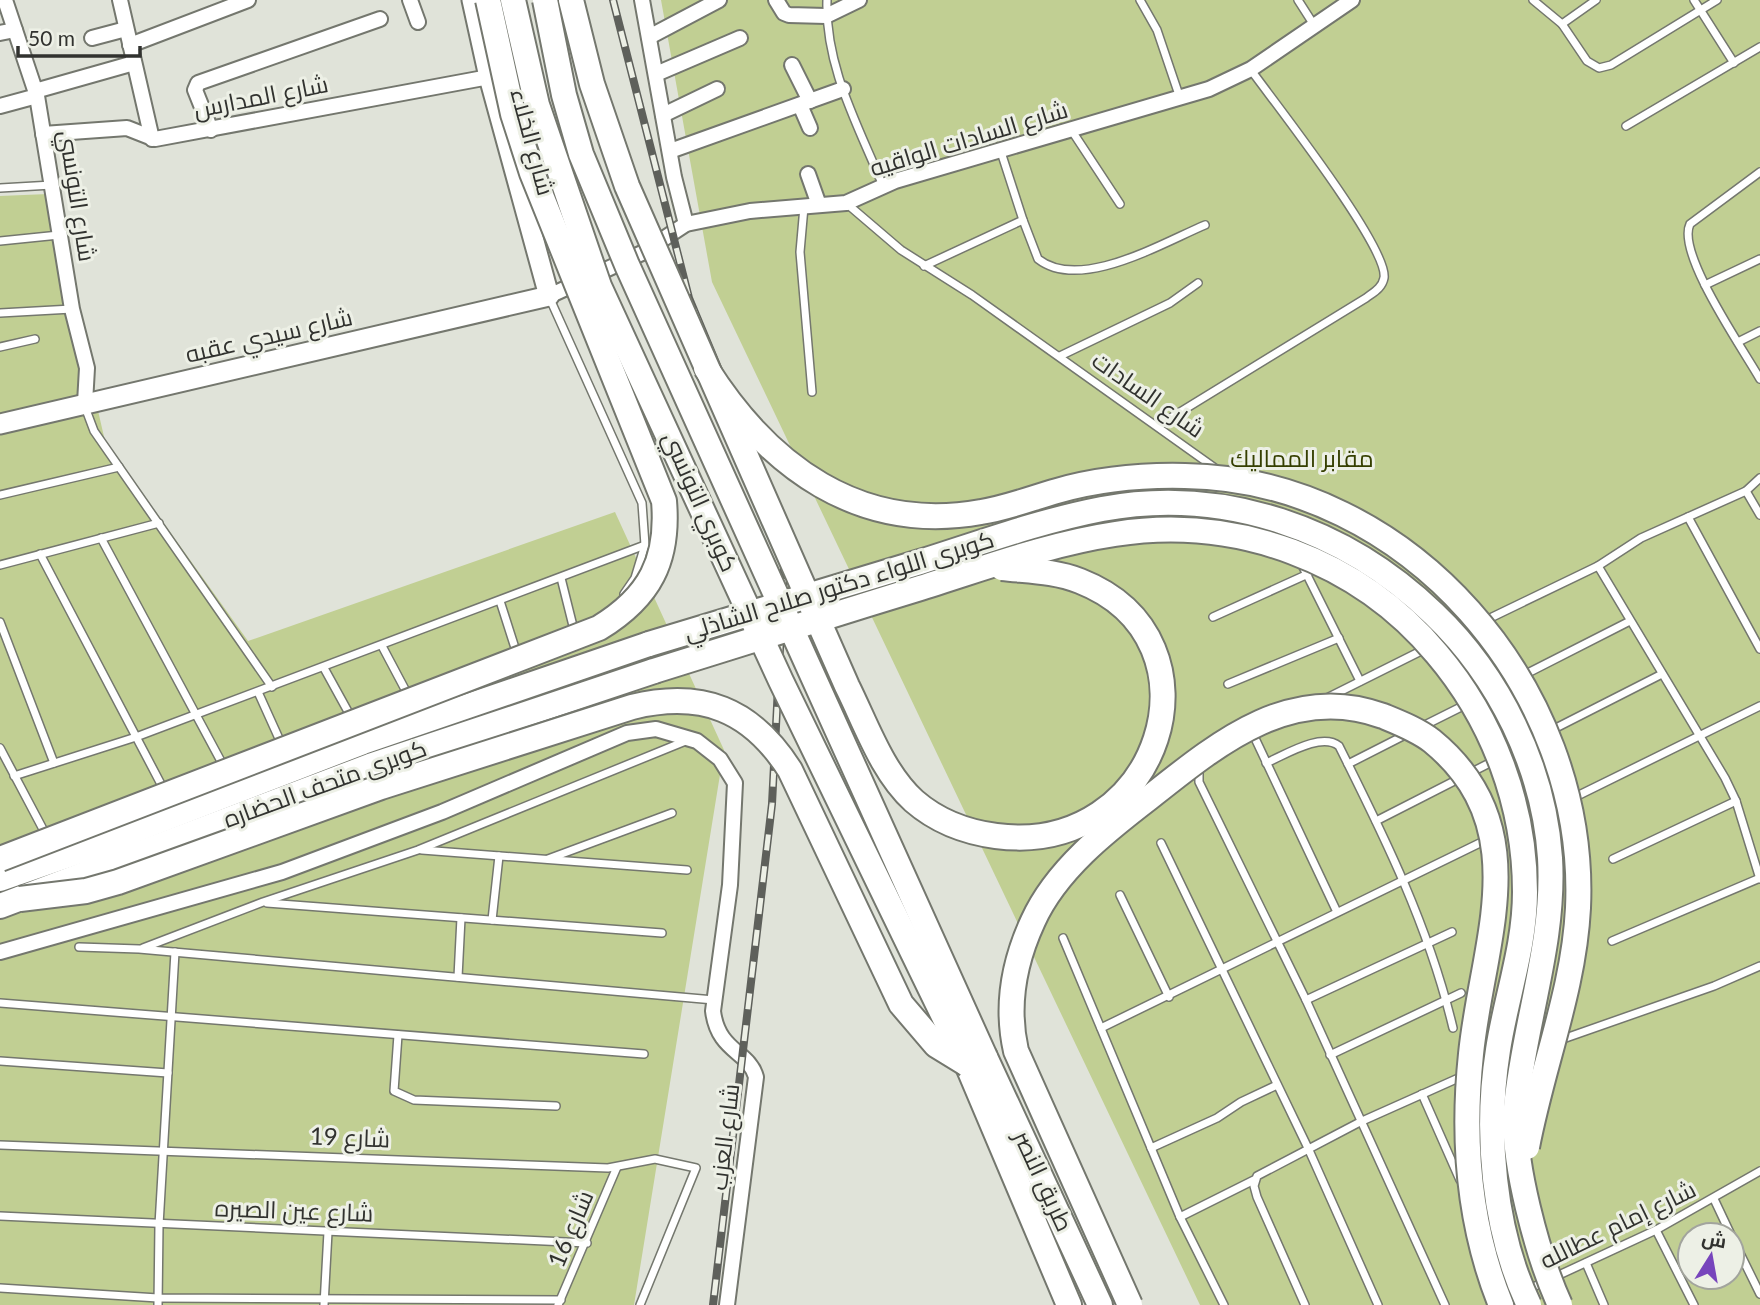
<svg xmlns="http://www.w3.org/2000/svg" width="1760" height="1305" font-family="Lato,Cairo,sans-serif">
  <style>
    .green { fill: #c1cf93; fill-rule: evenodd }
    .lines { fill: none; stroke-linecap: round; stroke-linejoin: round }
    .lane-casing { stroke: #74776e; stroke-width: 10 }
    .street-casing { stroke: #74776e; stroke-width: 18 }
    .secondary-casing { stroke: #74776e; stroke-width: 23 }
    .highway-casing { stroke: #74776e; stroke-width: 28 }
    .lane { stroke: #fff; stroke-width: 7 }
    .street { stroke: #fff; stroke-width: 14 }
    .secondary { stroke: #fff; stroke-width: 19 }
    .highway { stroke: #fff; stroke-width: 24 }
    .rail-casing { stroke: #5e605b; stroke-width: 8 }
    .rail { stroke: #edf0e6; stroke-width: 5; stroke-dasharray: 16; stroke-linecap: butt }
    .highway-bridge-casing { stroke: #74776e; stroke-width: 28; stroke-linecap: butt }
    .highway-bridge { stroke: #fff; stroke-width: 24 }
    .labels { text-anchor: middle; stroke-width: 6; stroke-linejoin: round; paint-order: stroke }
    .street-label { font-size: 24px; fill: #31322f; stroke: #edf0e6 }
    .park-label { font-size: 24px; fill: #353f00; stroke: #edf0e6 }
  </style>
  <rect width="100%" height="100%" fill="#e0e3d9"/>
  <!-- green -->
  <g class="green">
    <path d="M 661,0 L 1760,0 L 1760,1305 L 1200,1305 L 712,282 ZM 1690,1235 L 1732,1235 L 1732,1277 L 1690,1277 Z"/>
    <polygon points="48,194 105,441 248,641 615,512 724,750 634,1305 0,1305 0,196"/>
  </g>
  <g class="lines">
    <!-- lane casing -->
    <g class="lane-casing">
      <g id="lane">
        <path d="M 827,0 C 825,67 858,125 883,186"/>
        <polyline points="1140,0 1157,30 1180,98"/>
        <polyline points="1298,0 1314,25"/>
        <polyline points="1533,0 1562,24 1587,61 1599,68 1611,65 1717,0"/>
        <polyline points="1694,0 1734,63"/>
        <polyline points="1562,24 1596,0"/>
        <polyline points="1626,126 1760,47"/>
        <polyline points="1072,131 1120,204"/>
        <path d="M 1760,172 L 1690,224 C 1676,253 1743,349 1760,379"/>
        <polyline points="0,188 52,185"/>
        <polyline points="846,203 901,250 972,295 1222,473"/>
        <polyline points="804,207 800,252 812,392"/>
        <path d="M 1023,220 L 1038,259 C 1080,292 1162,243 1205,225"/>
        <polyline points="0,241 59,235"/>
        <polyline points="924,266 1023,220 1001,152"/>
        <polyline points="1705,285 1760,259"/>
        <polyline points="550,299 642,503 645,545 635,578 624,594"/>
        <polyline points="0,313 72,309"/>
        <polyline points="1738,342 1760,331"/>
        <polyline points="0,347 35,339"/>
        <polyline points="1060,356 1170,303 1198,283"/>
        <polyline points="85,407 94,431 272,687"/>
        <path d="M 1159,425 L 1366,298 C 1374,292 1382,288 1384,278 C 1389,248 1274,102 1251,70"/>
        <polyline points="1746,491 1760,515"/>
        <polyline points="0,495 119,467"/>
        <polyline points="1688,517 1760,649"/>
        <polyline points="101,538 223,765"/>
        <polyline points="40,554 163,788"/>
        <polyline points="1301,563 1360,681"/>
        <polyline points="0,565 159,523"/>
        <polyline points="1598,566 1641,538 1746,491 1760,478"/>
        <polyline points="561,578 574,630"/>
        <polyline points="500,601 516,651"/>
        <polyline points="1213,617 1308,574"/>
        <polyline points="0,622 54,763"/>
        <polyline points="1482,622 1598,566 1725,778 1736,801 1760,879"/>
        <polyline points="382,646 408,695"/>
        <polyline points="324,668 351,717"/>
        <polyline points="1520,677 1630,621"/>
        <polyline points="1228,684 1339,638"/>
        <polyline points="258,692 281,743"/>
        <polyline points="1325,699 1427,648"/>
        <polyline points="1421,727 1491,692"/>
        <polyline points="1548,732 1662,674"/>
        <polyline points="1253,734 1337,912"/>
        <polyline points="0,748 45,833"/>
        <path d="M 1266,763 C 1285,755 1321,732 1339,746 C 1385,838 1429,927 1453,1028"/>
        <polyline points="1348,764 1407,734"/>
        <polyline points="1199,769 1199,782 1306,1000 1445,1305"/>
        <polyline points="14,776 136,737 645,545"/>
        <polyline points="1569,800 1760,706"/>
        <polyline points="1376,821 1519,748"/>
        <polyline points="1161,843 1308,1148 1378,1305"/>
        <polyline points="422,850 687,870"/>
        <polyline points="548,859 672,813"/>
        <polyline points="1613,859 1736,801"/>
        <polyline points="1120,895 1169,997"/>
        <polyline points="267,903 662,933"/>
        <polyline points="492,920 499,856"/>
        <polyline points="1063,938 1180,1217 1224,1305"/>
        <polyline points="1612,941 1760,878"/>
        <polyline points="79,947 139,949 714,1000"/>
        <polyline points="143,948 263,902 418,850 688,740"/>
        <polyline points="458,977 461,918"/>
        <polyline points="1306,1000 1452,932"/>
        <polyline points="0,1003 644,1054"/>
        <polyline points="1101,1028 1486,840"/>
        <polyline points="398,1035 394,1091 414,1100 556,1106"/>
        <polyline points="1560,1040 1714,986 1760,966"/>
        <polyline points="1330,1055 1461,993"/>
        <polyline points="0,1061 168,1073"/>
        <polyline points="1422,1094 1460,1180"/>
        <polyline points="0,1145 608,1168 655,1159 696,1168 640,1305"/>
        <polyline points="1151,1148 1217,1118 1241,1102 1277,1085"/>
        <polyline points="1714,1199 1731,1235"/>
        <polyline points="0,1216 587,1243"/>
        <polyline points="1180,1217 1254,1180"/>
        <polyline points="1656,1230 1694,1305"/>
        <polyline points="1732,1237 1760,1294"/>
        <polyline points="1586,1263 1604,1305"/>
        <polyline points="1502,1274 1514,1301"/>
        <polyline points="0,1288 158,1298 561,1300"/>
        <polyline points="1503,1301 1656,1230 1760,1171"/>
        <polyline points="158,1305 159,1225 175,952"/>
        <polyline points="324,1305 328,1232"/>
        <polyline points="558,1305 617,1167"/>
        <polyline points="1305,1305 1257,1197 1254,1186 1257,1176 1360,1122 1463,1076"/>
      </g>
    </g>
    <!-- street casing -->
    <g class="street-casing">
      <g id="street">
        <polyline points="5,0 37,96 72,309 87,368 85,403"/>
        <polyline points="120,0 152,139"/>
        <polyline points="410,0 418,22"/>
        <polyline points="642,0 674,177 686,224"/>
        <polyline points="776,0 784,13 789,15 826,16 859,0"/>
        <polyline points="0,33 15,30"/>
        <polyline points="649,37 719,0"/>
        <polyline points="92,38 126,29"/>
        <polyline points="130,45 248,0"/>
        <polyline points="792,65 810,101"/>
        <polyline points="656,74 740,38"/>
        <polyline points="35,91 134,63"/>
        <polyline points="800,105 810,128"/>
        <polyline points="0,106 37,96"/>
        <polyline points="663,115 717,89"/>
        <polyline points="211,130 195,90 198,83 380,19"/>
        <polyline points="43,134 127,128 155,139 489,77"/>
        <polyline points="670,151 843,89"/>
        <polyline points="808,174 819,205"/>
        <polyline points="549,296 642,253 686,224 750,211 846,203 895,181 1209,89 1251,69 1352,0"/>
        <path d="M 0,952 L 282,872 L 442,812 L 627,733 L 656,729 L 697,741 L 720,759 L 735,783 L 730,885 L 713,1011 C 718,1052 749,1051 756,1077 L 727,1305"/>
      </g>
    </g>
    <!-- secondary casing -->
    <g class="secondary-casing">
      <polyline id="secondary" points="0,424 549,296 489,77 472,0"/>
    </g>
    <!-- highway casing -->
    <g class="highway-casing">
      <g id="highway">
        <polyline points="0,879 86,849 363,742 649,644"/>
        <polyline points="0,906 370,766 654,671"/>
        <polyline points="985,1057 1100,1305"/>
        <polyline points="967,1064 1069,1305"/>
      </g>
    </g>
    <!-- lane -->
    <use href="#lane" class="lane"/>
    <!-- street -->
    <use href="#street" class="street"/>
    <!-- secondary -->
    <use href="#secondary" class="secondary"/>
    <!-- highway -->
    <use href="#highway" class="highway"/>
    <!-- rail casing -->
    <g class="rail-casing">
      <polyline id="rail" points="613,0 689,298 786,531 772,804 713,1305"/>
    </g>
    <!-- rail -->
    <use href="#rail" class="rail"/>
    <!-- highway-bridge casing -->
    <g class="highway-bridge-casing">
      <g id="highway-bridge">
        <polyline points="513,0 537,105 599,286 781,681 967,1064"/>
        <polyline points="545,0 564,95 581,154 627,265 985,1057"/>
        <path d="M 571,0 L 592,84 L 627,186 L 847,686 C 866,724 882,772 914,801 C 937,821 966,832 996,836 C 1160,858 1230,640 1080,581 C 1055,571 1028,571 1002,568"/>
        <path d="M 706,368 C 768,466 859,534 981,512 C 1007,508 1032,498 1057,491 C 1099,479 1142,475 1185,476 C 1409,479 1588,689 1578,908 C 1574,990 1542,1067 1527,1147"/>
        <path d="M 649,644 C 739,617 830,589 920,562 C 980,543 1040,521 1102,509 C 1224,486 1346,529 1434,614 C 1499,676 1544,767 1550,858 C 1555,943 1524,1023 1516,1107 C 1511,1159 1538,1257 1560,1305"/>
        <path d="M 654,671 C 741,644 829,616 917,589 C 982,569 1048,544 1115,534 C 1236,515 1359,560 1437,654 C 1493,720 1525,805 1525,892 C 1525,947 1506,997 1498,1050 C 1485,1131 1493,1230 1529,1305"/>
        <path d="M 0,859 L 599,628 C 650,597 669,560 664,501 L 532,173 L 513,114 L 488,0"/>
        <path d="M 20,899 L 86,891 L 118,882 L 381,787 L 632,707 C 702,690 751,709 790,770 L 901,1004 L 936,1045 L 967,1064"/>
        <path d="M 1130,1305 L 1016,1051 C 1006,1007 1014,962 1033,921 C 1056,870 1106,831 1149,798 C 1217,744 1291,682 1383,716 C 1400,723 1418,730 1432,741 C 1538,828 1482,942 1471,1054 C 1462,1140 1468,1224 1501,1305"/>
      </g>
    </g>
    <!-- highway-bridge -->
    <use href="#highway-bridge" class="highway-bridge"/>
  </g>
  <g class="labels">
    <!-- street labels -->
    <g class="street-label">
      <text transform="translate(261 97) rotate(-11)" y="8">شارع المدارس</text>
      <text transform="translate(969 139) rotate(-17)" y="8">شارع السادات الواقيه</text>
      <text transform="translate(532 142) rotate(75)" y="8">شارع الخلاء</text>
      <text transform="translate(77 196) rotate(81)" y="8">شارع التونسي</text>
      <text transform="translate(269 336) rotate(-13)" y="8">شارع سيدي عقبه</text>
      <text transform="translate(1148 395) rotate(35)" y="8">شارع السادات</text>
      <text transform="translate(700 502) rotate(66)" y="8">كوبري التونسي</text>
      <text transform="translate(839 586) rotate(-17)" y="8">كوبرى اللواء دكتور صلاح الشاذلي</text>
      <text transform="translate(325 784) rotate(-20)" y="8">كوبرى متحف الحضاره</text>
      <text transform="translate(725 1137) rotate(-83)" y="8">شارع العزب</text>
      <text transform="translate(350 1138) rotate(2)" y="8">شارع 19</text>
      <text transform="translate(1043 1181) rotate(65)" y="8">طريق النصر</text>
      <text transform="translate(294 1211) rotate(2)" y="8">شارع عين الصيره</text>
      <text transform="translate(1618 1225) rotate(-26)" y="8">شارع إمام عطالله</text>
      <text transform="translate(571 1229) rotate(-67)" y="8">شارع 16</text>
    </g>
    <!-- park labels -->
    <g class="park-label">
      <text x="1302" y="467">مقابر المماليك</text>
    </g>
  </g>
  <!-- north arrow -->
  <g transform="translate(1711 1256) rotate(11)"><circle r="33" fill="#edf0e6" stroke="#a2a49d" stroke-width="2"/>
  <path d="M0-5L12 26L0 18L-12 26Z" fill="#7745bc"/>
  <text y="-10" font-size="19" font-weight="bold" text-anchor="middle" fill="#31322f">ش</text>
  </g>
  <!-- scale -->
  <path d="M18 46v10h122v-10" fill="none" stroke="#31322f" stroke-width="3.5"/>
  <text x="28" y="46" font-size="21" fill="#31322f" stroke="#edf0e6" stroke-width="5" paint-order="stroke">50 m</text>
</svg>
